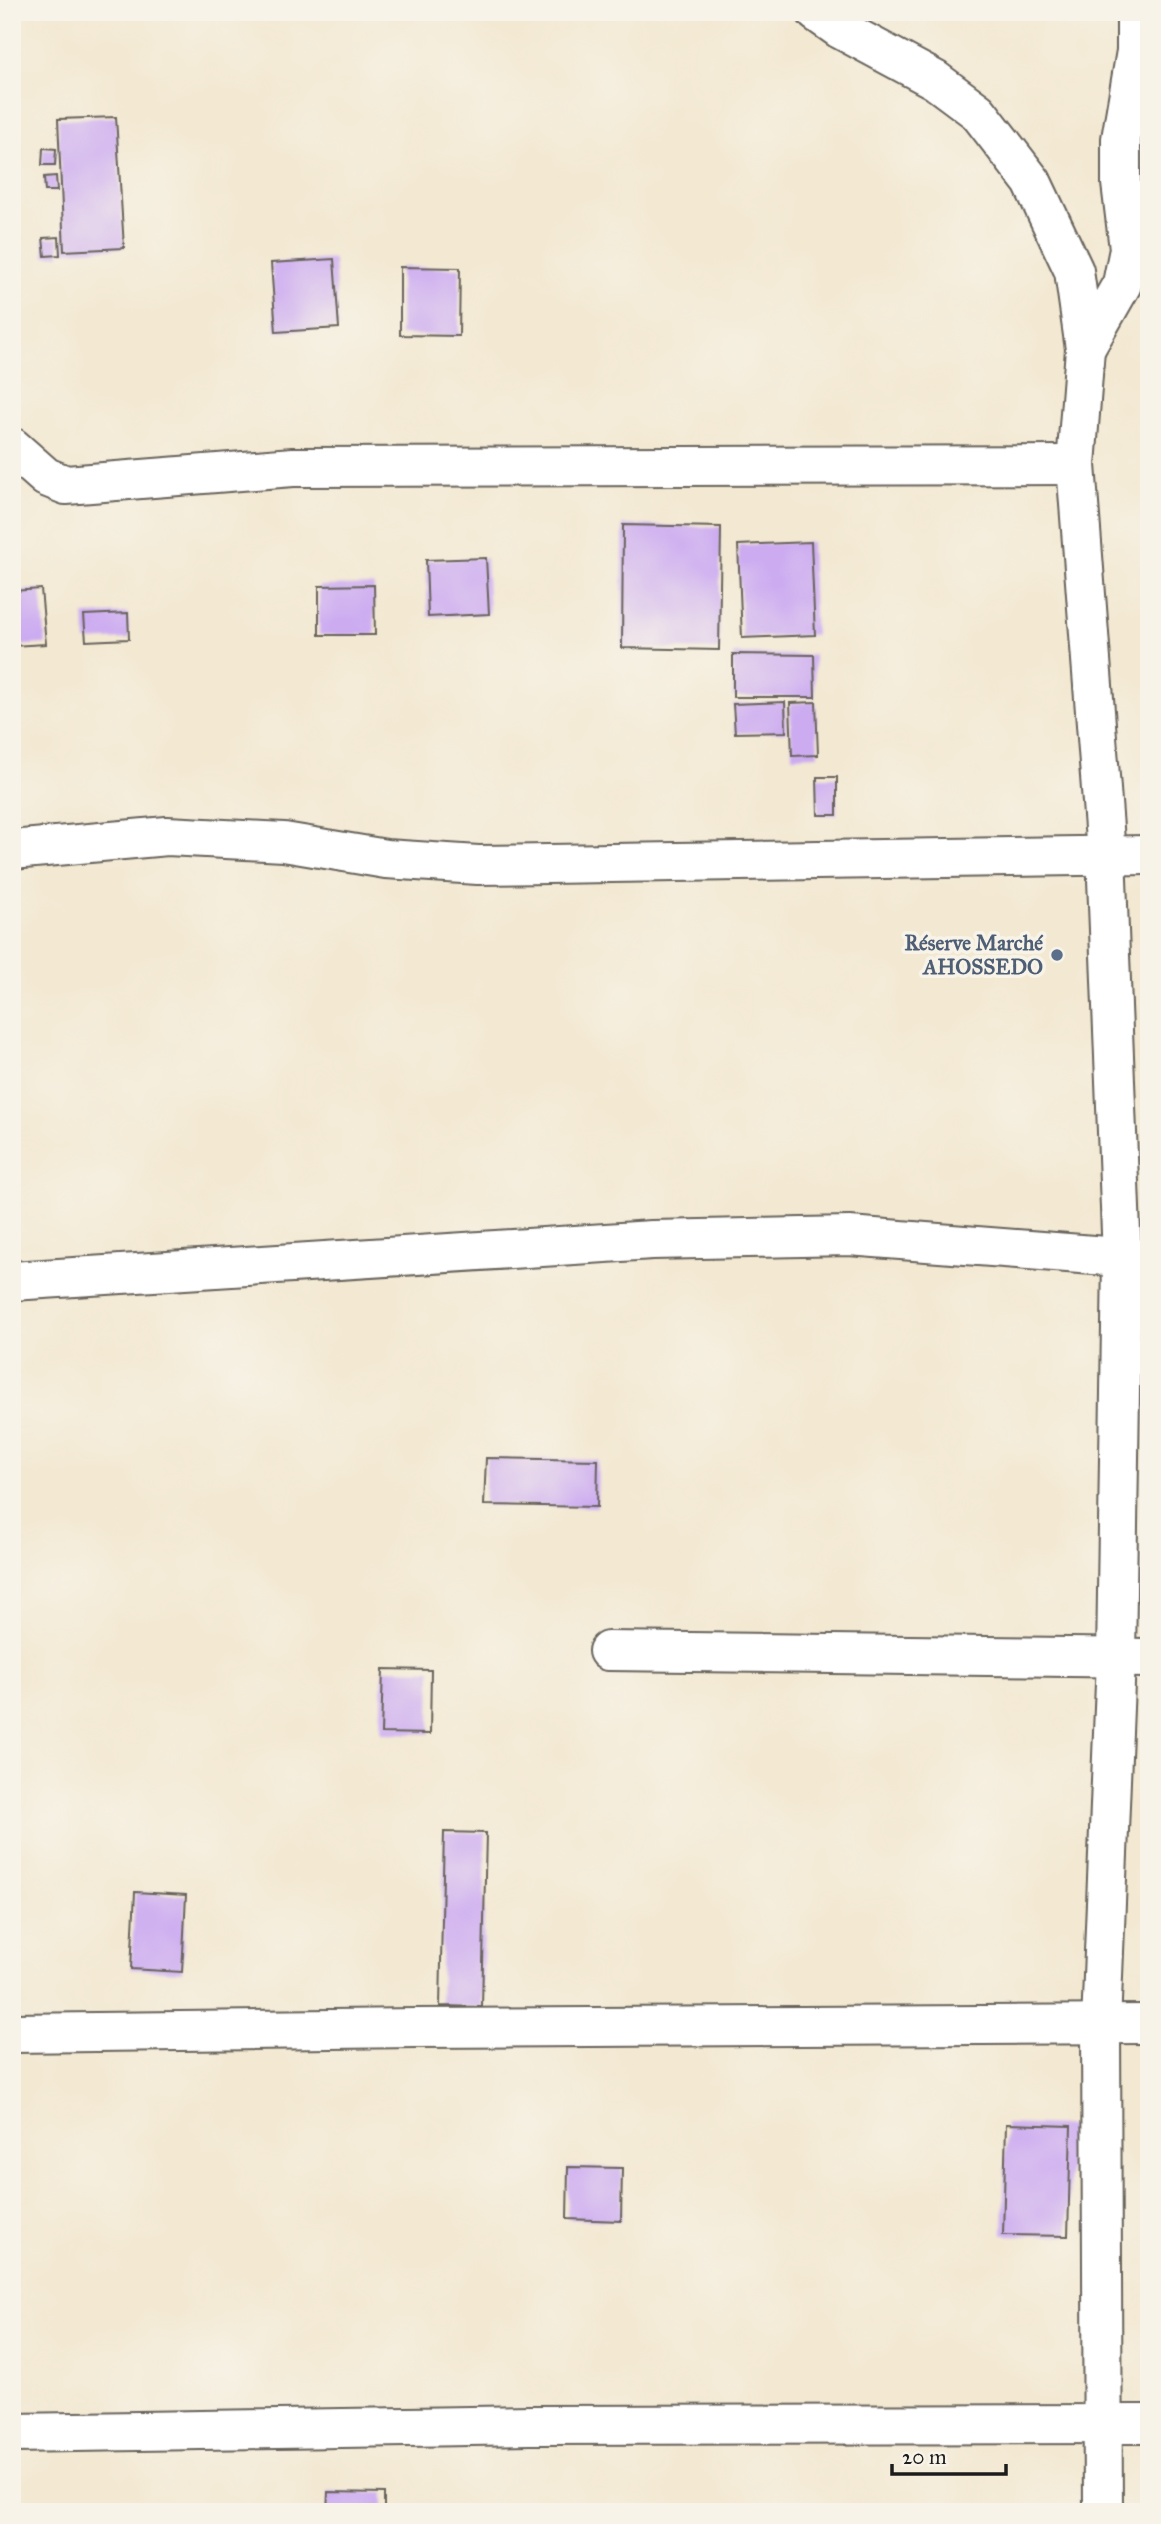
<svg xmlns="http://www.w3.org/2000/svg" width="1161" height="2524" font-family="'IM FELL Great Primer',serif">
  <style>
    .building { fill: #ccabf1 }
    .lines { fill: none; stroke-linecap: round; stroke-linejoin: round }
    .street-casing { stroke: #67635b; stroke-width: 42 }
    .street { stroke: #fff; stroke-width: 38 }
    .service-dot { fill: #5c6f8a; stroke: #f7f3e8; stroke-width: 2.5 }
    .labels { text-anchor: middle; stroke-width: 7; stroke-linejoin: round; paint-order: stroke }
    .service-label { font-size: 21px; font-weight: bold; fill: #4e5e75; stroke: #f7f3e8; text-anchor: end }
  </style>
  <rect width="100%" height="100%" fill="#f7f3e8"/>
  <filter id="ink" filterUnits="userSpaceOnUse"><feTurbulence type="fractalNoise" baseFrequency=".0143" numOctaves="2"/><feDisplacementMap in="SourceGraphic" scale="14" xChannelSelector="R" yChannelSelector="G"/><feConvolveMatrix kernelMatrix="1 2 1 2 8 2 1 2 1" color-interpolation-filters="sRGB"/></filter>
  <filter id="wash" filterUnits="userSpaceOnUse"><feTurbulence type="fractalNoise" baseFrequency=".00686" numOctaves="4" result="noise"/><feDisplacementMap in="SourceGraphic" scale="28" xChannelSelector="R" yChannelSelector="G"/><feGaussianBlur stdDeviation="1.57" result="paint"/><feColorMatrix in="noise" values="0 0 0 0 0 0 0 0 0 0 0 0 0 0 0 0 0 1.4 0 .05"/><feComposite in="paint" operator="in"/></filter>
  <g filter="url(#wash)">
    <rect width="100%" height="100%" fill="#f3e8d1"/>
    <g id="blocks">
      <!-- building -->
      <g class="building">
        <polygon points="116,117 124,248 64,251 58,119"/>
        <polygon points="43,148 56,149 55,165 42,165"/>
        <polygon points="56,176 57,191 45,191 44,177"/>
        <polygon points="59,237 60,255 45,256 43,238"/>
        <polygon points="334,259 339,328 276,332 271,263"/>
        <polygon points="400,267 460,268 459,336 400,335"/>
        <polygon points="623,525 721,527 719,650 622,648"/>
        <polygon points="811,542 815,635 742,638 738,545"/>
        <polygon points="486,558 489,614 428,617 426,560"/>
        <polygon points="374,585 375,635 319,635 319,586"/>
        <polygon points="41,589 46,644 12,646 12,591"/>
        <polygon points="128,613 129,639 86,641 84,615"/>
        <polygon points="733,654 814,655 815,697 733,697"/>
        <polygon points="785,702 786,732 735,733 733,704"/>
        <polygon points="816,702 818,755 792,756 790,703"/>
        <polygon points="817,777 837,777 837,815 818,815"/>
        <polygon points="486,1458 598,1460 597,1507 484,1505"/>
        <polygon points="383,1669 431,1670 430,1734 381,1733"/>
        <polygon points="444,1832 486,1833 482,2007 440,2006"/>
        <polygon points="135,1892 186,1895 182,1972 131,1969"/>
        <polygon points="1006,2124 1071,2126 1068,2236 1003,2235"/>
        <polygon points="568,2167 622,2168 621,2221 567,2219"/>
        <polygon points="328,2492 384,2493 384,2512 327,2512"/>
      </g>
    </g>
  </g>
  <g filter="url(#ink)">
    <use href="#blocks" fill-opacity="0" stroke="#67635b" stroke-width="2"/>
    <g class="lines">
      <!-- street casing -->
      <g class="street-casing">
        <g id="street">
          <polyline points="816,12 840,29 935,80 978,112 1032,182 1074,271 1085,349 1076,465 1106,854 1122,1258 1116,1659 1101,2025 1103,2512"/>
          <polyline points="1085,349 1122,284 1129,249 1121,183 1121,139 1136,51 1136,12"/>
          <polyline points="12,447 46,477 66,485 293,467 1076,465"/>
          <polyline points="12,850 167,836 284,842 386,859 478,865 1149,855"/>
          <polyline points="12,1281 652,1240 849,1236 1145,1259"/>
          <polyline points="608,1651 1149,1658"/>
          <polyline points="12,2033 416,2028 1149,2024"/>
          <polyline points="12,2433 531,2425 1149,2424"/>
        </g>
      </g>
      <!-- street -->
      <use href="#street" class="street"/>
    </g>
  </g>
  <!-- markers -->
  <circle class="service-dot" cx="1057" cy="955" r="7"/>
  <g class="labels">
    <!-- service labels -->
    <g class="service-label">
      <text x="1043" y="950">Réserve Marché<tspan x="1043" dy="24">AHOSSEDO</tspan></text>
    </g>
  </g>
  <!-- margin -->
  <rect width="1161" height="2524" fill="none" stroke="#f7f3e8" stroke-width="42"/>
  <!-- scale -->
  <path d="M892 2464v10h114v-10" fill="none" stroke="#1c1c1c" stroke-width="3.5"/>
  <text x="902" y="2464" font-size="21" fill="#1c1c1c" stroke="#f7f3e8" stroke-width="5" paint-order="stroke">20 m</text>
</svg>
